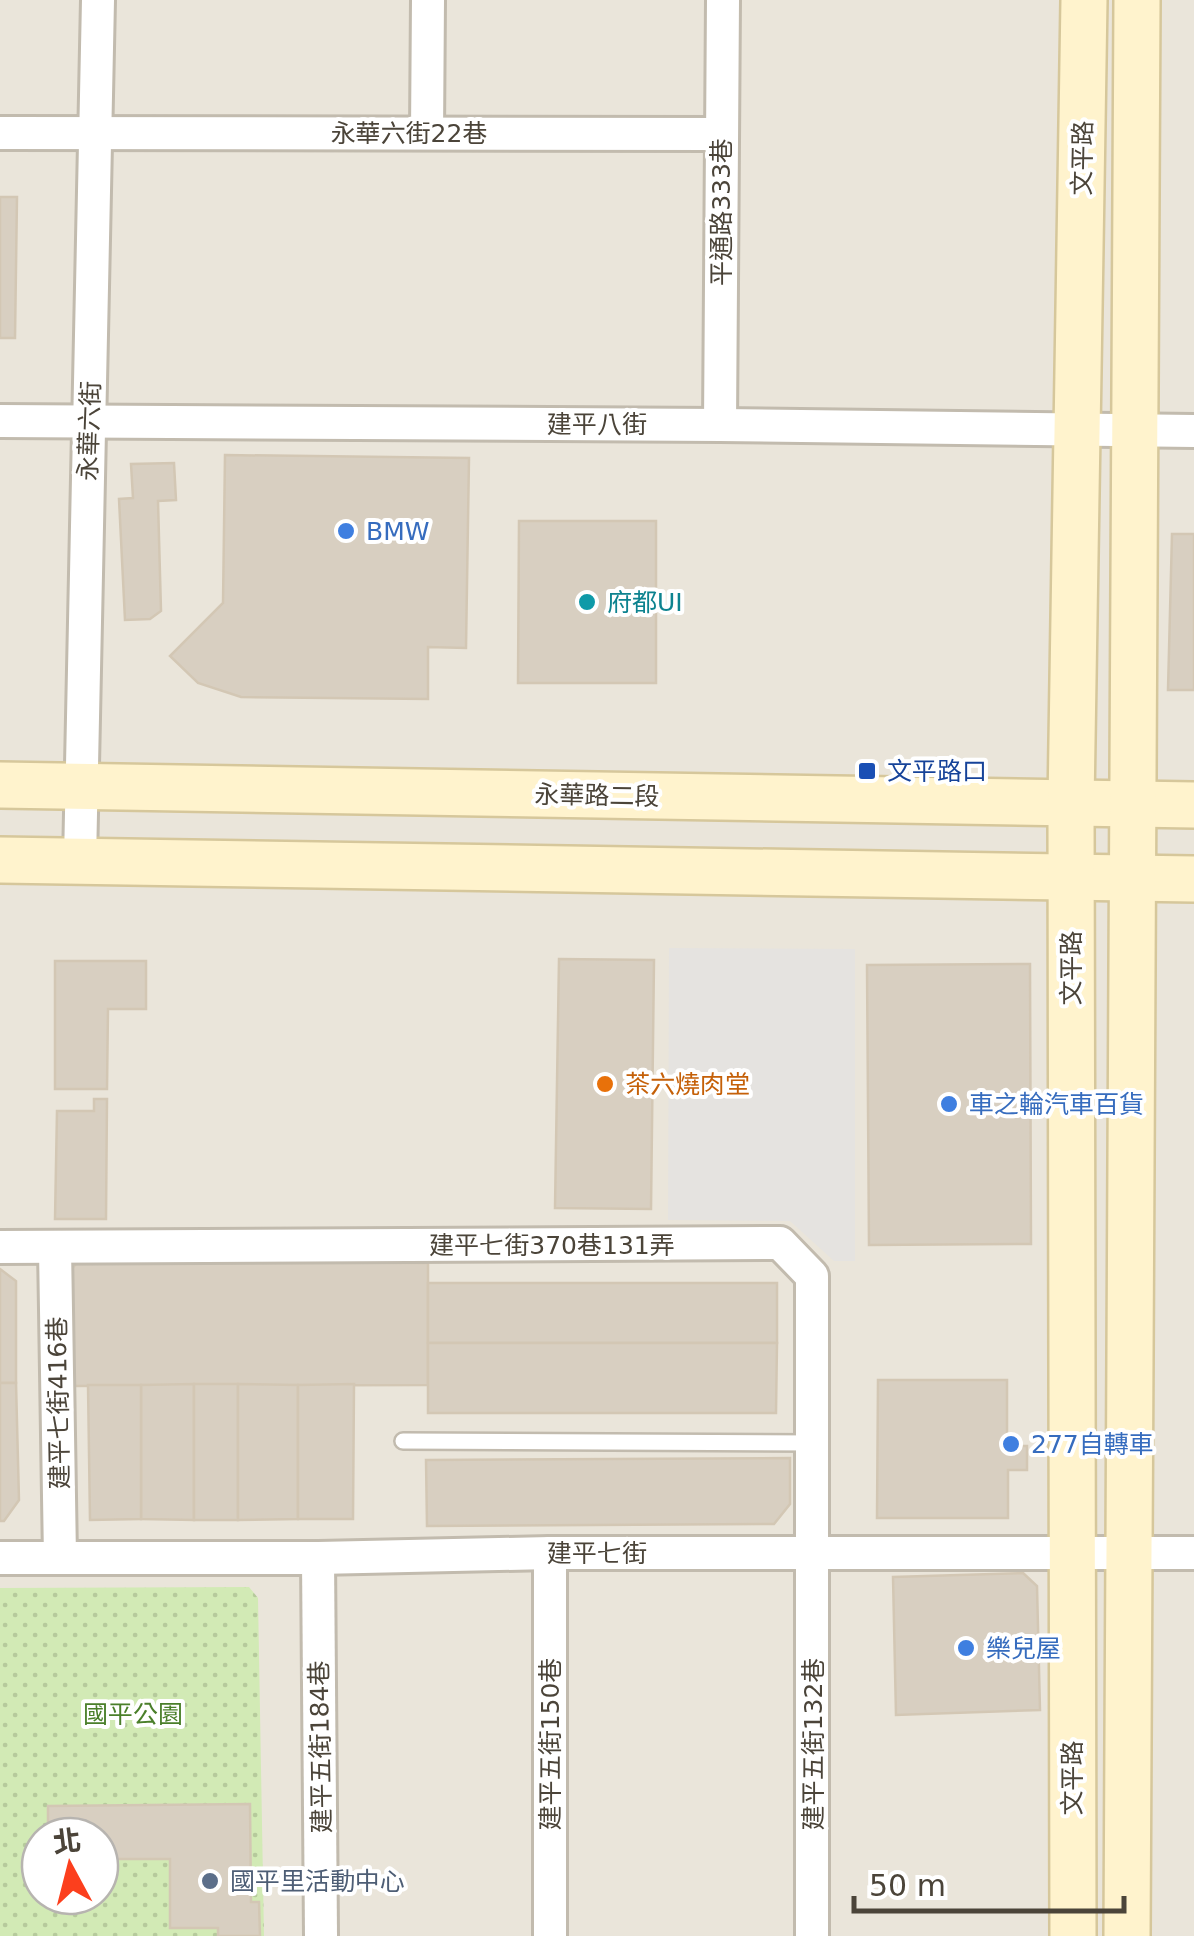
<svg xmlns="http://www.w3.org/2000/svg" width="1194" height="1936" font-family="'DejaVu Sans','Noto Sans TC',sans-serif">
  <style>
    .residential { fill: #eae5da; fill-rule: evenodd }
    .grass { fill: url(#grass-dots); fill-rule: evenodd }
    .parking { fill: #e5e3e0 }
    .building { fill: #d8cfc1; stroke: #d3c7b4; stroke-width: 2.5 }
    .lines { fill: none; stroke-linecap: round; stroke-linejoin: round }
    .lane-casing { stroke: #c2bbae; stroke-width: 20 }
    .street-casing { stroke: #c2bbae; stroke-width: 38 }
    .secondary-casing { stroke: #d6c79b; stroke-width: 50 }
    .lane { stroke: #fff; stroke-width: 15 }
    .street { stroke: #fff; stroke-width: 32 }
    .secondary { stroke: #fff3cd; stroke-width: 45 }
    .shop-dot { fill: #3f7fe0; stroke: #fff; stroke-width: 4 }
    .culture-dot { fill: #0f9aa8; stroke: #fff; stroke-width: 4 }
    .transit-dot { fill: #1a4fb4; stroke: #fff; stroke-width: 4 }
    .food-dot { fill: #e8710a; stroke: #fff; stroke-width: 4 }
    .service-dot { fill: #5c6f8a; stroke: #fff; stroke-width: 4 }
    .labels { text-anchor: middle; stroke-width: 8; stroke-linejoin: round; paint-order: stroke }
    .street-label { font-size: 25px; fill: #4b4439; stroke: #fff }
    .shop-label { font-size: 25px; fill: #366cbe; stroke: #fff; text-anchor: start }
    .culture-label { font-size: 25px; fill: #0d838f; stroke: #fff; text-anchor: start }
    .transit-label { font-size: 25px; fill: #164399; stroke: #fff; text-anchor: start }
    .food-label { font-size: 25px; fill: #c56008; stroke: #fff; text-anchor: start }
    .park-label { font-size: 25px; fill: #4a7f2a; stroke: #fff }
    .service-label { font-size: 25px; fill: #4e5e75; stroke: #fff; text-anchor: start }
  </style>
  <defs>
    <pattern id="grass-dots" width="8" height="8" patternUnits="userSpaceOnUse" patternTransform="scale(2.5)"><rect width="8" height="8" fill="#d2eab5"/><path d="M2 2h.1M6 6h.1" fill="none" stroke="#b6ca9c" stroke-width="1.8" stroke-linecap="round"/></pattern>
  </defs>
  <rect width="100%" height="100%" fill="#f6f3ec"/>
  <!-- residential -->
  <path class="residential" d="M 0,0 L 1194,0 L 1194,1936 L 0,1936 ZM 40,1836 L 100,1836 L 100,1896 L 40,1896 Z"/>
  <!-- grass -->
  <path class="grass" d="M 249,1587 L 258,1598 L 264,1936 L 0,1936 L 0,1588 ZM 40,1836 L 100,1836 L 100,1896 L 40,1896 Z"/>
  <!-- parking -->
  <polygon class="parking" points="669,948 855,949 855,1261 834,1261 790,1221 668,1220"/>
  <!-- building -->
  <g class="building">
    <polygon points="0,197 17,197 15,338 0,338"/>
    <polygon points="225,455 469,458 466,648 428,647 428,699 241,697 198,683 170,656 223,603"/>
    <polygon points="174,463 176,500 158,501 161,611 150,619 125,620 119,499 133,498 131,464"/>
    <polygon points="519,521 656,521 656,683 518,683"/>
    <polygon points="1172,534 1194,534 1194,690 1168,690"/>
    <polygon points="559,959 654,960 651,1209 555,1208"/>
    <polygon points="55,961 146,961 146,1009 108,1009 107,1089 55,1089"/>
    <polygon points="1030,964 1031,1244 869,1245 867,965"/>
    <polygon points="94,1099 107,1099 106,1219 55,1219 57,1111 94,1111"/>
    <polygon points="79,1261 428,1263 428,1385 64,1386 61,1280"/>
    <polygon points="0,1269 16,1281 16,1383 0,1383"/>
    <rect x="428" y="1283" width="349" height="60"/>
    <polygon points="428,1343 777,1343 776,1413 428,1413"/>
    <polygon points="878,1380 1007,1380 1007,1446 1027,1446 1027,1470 1008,1470 1008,1518 877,1518"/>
    <polygon points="0,1383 16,1383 19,1500 4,1521 0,1521"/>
    <polygon points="194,1384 194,1520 141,1519 141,1385"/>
    <rect x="194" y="1384" width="44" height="136"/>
    <polygon points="238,1384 298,1385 298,1519 238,1520"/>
    <polygon points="354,1384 353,1519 298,1519 298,1385"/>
    <polygon points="88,1385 141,1385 141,1519 90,1520"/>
    <polygon points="790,1458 790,1504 774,1524 427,1526 426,1460"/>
    <polygon points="1023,1573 1037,1586 1040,1710 896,1715 893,1577"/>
    <polygon points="250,1804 251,1902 259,1902 260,1936 218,1936 218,1928 170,1928 170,1859 100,1859 100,1836 48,1836 48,1806"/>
  </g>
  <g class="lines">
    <!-- lane casing -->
    <g class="lane-casing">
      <polyline id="lane" points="403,1441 814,1443"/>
    </g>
    <!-- street casing -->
    <g class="street-casing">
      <g id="street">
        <polyline points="0,133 721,134"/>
        <polyline points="427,133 428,0"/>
        <polyline points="0,421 720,425 1194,431"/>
        <polyline points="720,425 723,0"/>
        <polyline points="80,861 98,0"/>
        <polyline points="0,1247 780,1243 812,1276 812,1936"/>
        <polyline points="55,1248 60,1558"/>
        <polyline points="550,1553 550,1936"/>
        <polyline points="0,1558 318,1558 550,1553 1194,1553"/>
        <polyline points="318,1558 321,1936"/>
      </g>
    </g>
    <!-- secondary casing -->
    <g class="secondary-casing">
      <g id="secondary">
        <polyline points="0,785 1194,805"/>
        <polyline points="0,860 1194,879"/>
        <polyline points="1073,1936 1071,803 1084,0"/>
        <polyline points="1127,1936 1137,0"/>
      </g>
    </g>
    <!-- lane -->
    <use href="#lane" class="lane"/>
    <!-- street -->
    <use href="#street" class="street"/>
    <!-- secondary -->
    <use href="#secondary" class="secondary"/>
  </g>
  <!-- markers -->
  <g class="shop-dot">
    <circle cx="346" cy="531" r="10"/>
    <circle cx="949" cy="1104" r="10"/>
    <circle cx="1011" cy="1444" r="10"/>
    <circle cx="966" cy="1648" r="10"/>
  </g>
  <circle class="culture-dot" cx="587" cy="602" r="10"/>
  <rect class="transit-dot" x="857" y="761" width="20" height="20" rx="5"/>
  <circle class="food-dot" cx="605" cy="1084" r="10"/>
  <circle class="service-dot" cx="210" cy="1881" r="10"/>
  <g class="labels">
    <!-- street labels -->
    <g class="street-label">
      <text x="409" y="142">永華六街22巷</text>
      <text transform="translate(1082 158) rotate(-89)" y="9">文平路</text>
      <text transform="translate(721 212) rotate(-90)" y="9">平通路333巷</text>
      <text x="597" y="433">建平八街</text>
      <text transform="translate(89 431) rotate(-88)" y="9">永華六街</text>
      <text transform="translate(597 795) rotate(1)" y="9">永華路二段</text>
      <text transform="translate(1071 968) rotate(-90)" y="9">文平路</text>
      <text x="552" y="1254">建平七街370巷131弄</text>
      <text transform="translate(58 1403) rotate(-91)" y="9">建平七街416巷</text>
      <text x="597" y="1562">建平七街</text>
      <text transform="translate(550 1744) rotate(-90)" y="9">建平五街150巷</text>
      <text transform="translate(813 1744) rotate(-90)" y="9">建平五街132巷</text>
      <text transform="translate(320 1747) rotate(-91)" y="9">建平五街184巷</text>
      <text transform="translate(1072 1778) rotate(-90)" y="9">文平路</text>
    </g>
    <!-- shop labels -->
    <g class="shop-label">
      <text x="366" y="540">BMW</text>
      <text x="969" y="1113">車之輪汽車百貨</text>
      <text x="1031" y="1453">277自轉車</text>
      <text x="986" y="1657">樂兒屋</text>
    </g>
    <!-- culture labels -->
    <g class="culture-label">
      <text x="607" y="611">府都UI</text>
    </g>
    <!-- transit labels -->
    <g class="transit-label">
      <text x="887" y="780">文平路口</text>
    </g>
    <!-- food labels -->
    <g class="food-label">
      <text x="625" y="1093">茶六燒肉堂</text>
    </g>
    <!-- park labels -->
    <g class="park-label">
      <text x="133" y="1723">國平公園</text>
    </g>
    <!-- service labels -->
    <g class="service-label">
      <text x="230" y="1890">國平里活動中心</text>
    </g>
  </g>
  <!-- north arrow -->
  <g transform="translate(70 1866) rotate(353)"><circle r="48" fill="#ffffff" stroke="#b7b4b0" stroke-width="2.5"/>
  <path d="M0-8L18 38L0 25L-18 38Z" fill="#fc3f1d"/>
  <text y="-15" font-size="28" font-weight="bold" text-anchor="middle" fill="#4b4439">北</text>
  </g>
  <!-- scale -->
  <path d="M854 1896v15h270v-15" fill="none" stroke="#4b4439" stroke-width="5"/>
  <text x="869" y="1896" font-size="30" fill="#4b4439" stroke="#ffffff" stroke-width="8" paint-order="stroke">50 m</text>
</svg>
